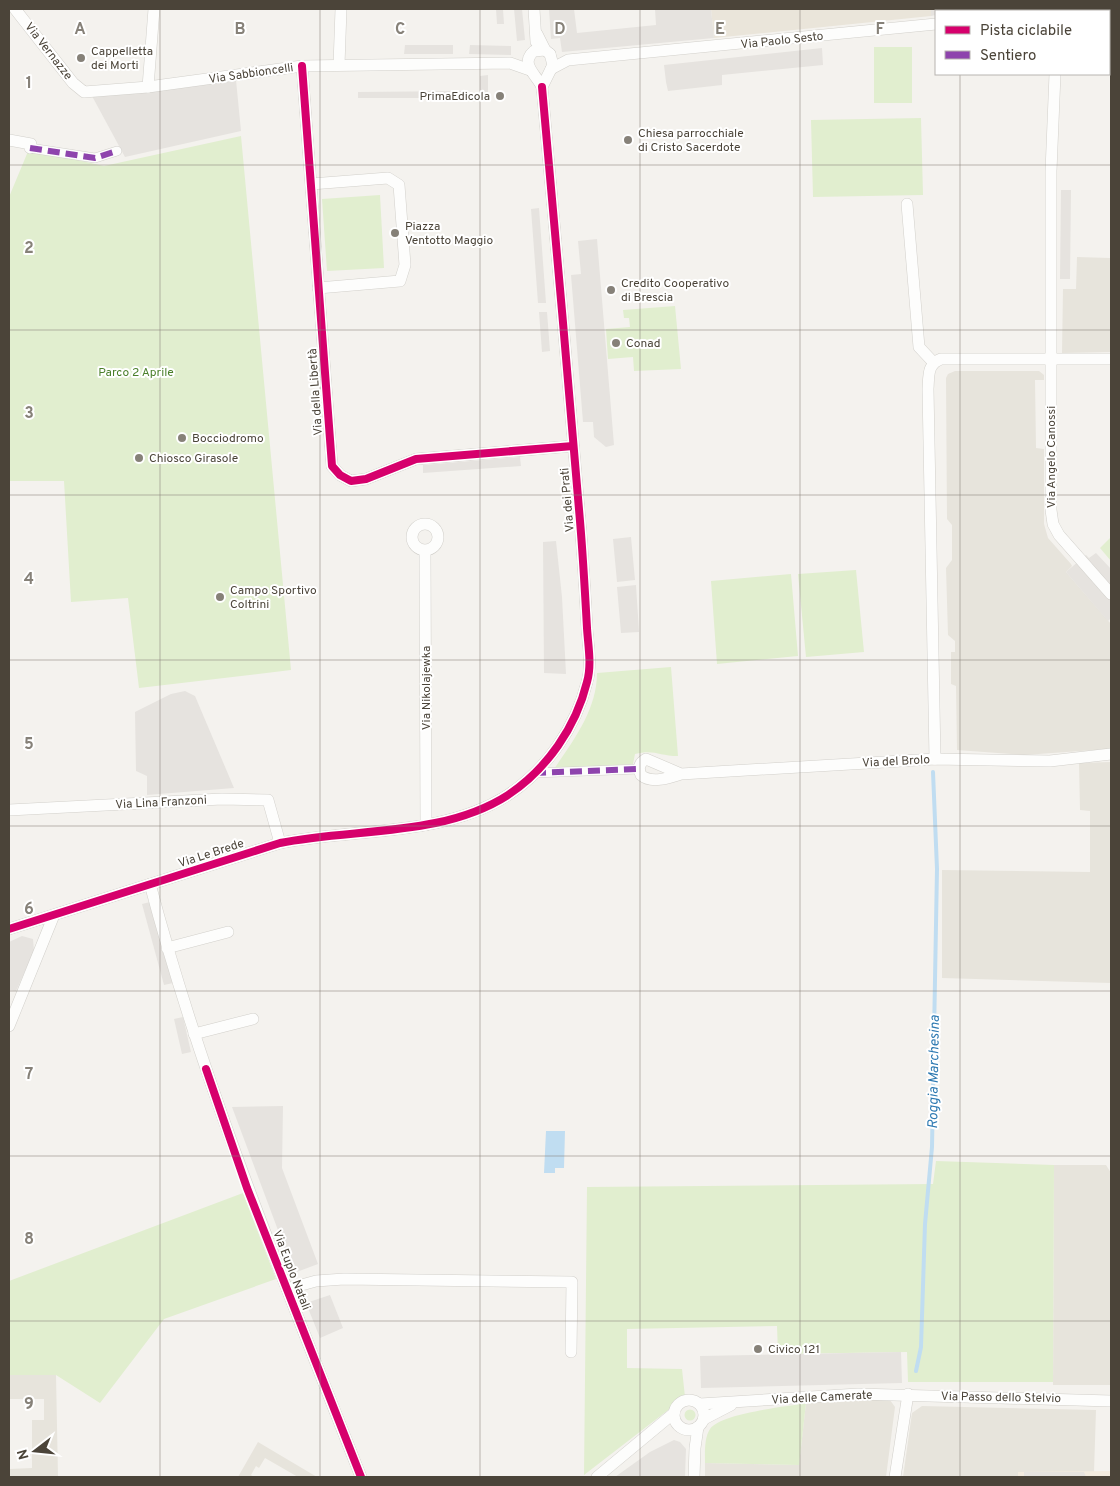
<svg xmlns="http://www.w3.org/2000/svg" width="1120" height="1486" font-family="Overpass,sans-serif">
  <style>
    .residential { fill: #e7e4dc }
    .commercial { fill: #f3ebdf }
    .education { fill: #eae5da }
    .green { fill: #e1eecf }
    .parking { fill: #e6e3df }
    .water { fill: #c0ddf1 }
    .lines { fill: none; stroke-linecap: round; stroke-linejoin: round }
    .stream { stroke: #c0ddf1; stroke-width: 4 }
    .pedestrian-casing { stroke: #d2d0cb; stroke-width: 10 }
    .minor-casing { stroke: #d2d0cb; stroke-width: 12 }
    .pedestrian { stroke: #fdfdfc; stroke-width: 9 }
    .minor { stroke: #fdfdfc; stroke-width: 11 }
    .quiet { stroke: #8e44ad; stroke-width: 6; stroke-dasharray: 12 6; stroke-linecap: butt }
    .cycleway-casing { stroke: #fff; stroke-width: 11 }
    .cycleway { stroke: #d6006c; stroke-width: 8 }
    .grid { fill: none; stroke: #868178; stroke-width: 1; stroke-opacity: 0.55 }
    .poi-dot { fill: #868178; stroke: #fff; stroke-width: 2 }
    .labels { text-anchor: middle; stroke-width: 4; stroke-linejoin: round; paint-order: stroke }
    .street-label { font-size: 12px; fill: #4b4439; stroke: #fff }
    .poi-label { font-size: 12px; fill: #4b4439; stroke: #fff; text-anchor: start }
    .park-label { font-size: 12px; fill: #4a7f2a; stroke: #fff }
    .water-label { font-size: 14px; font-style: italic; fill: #2e7ab2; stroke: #fff }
    .grid-label { font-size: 16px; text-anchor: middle; font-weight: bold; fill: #868178; stroke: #fff; stroke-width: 4; stroke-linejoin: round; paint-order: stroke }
  </style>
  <rect width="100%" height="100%" fill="#f4f2ee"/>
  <!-- residential -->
  <g class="residential">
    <polygon points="1111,238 1111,352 1062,353 1063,289 1076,289 1077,257 1110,258"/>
    <polygon points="955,371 1039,371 1044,375 1044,380 1035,380 1036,448 1044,449 1044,524 1048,538 1071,564 1072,566 1066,572 1111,624 1111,749 1109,749 1024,755 957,750 956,686 951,684 951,652 955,652 955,641 948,635 946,568 952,560 952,525 947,519 946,378 948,374"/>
    <polygon points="1111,762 1111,983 942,978 942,870 1090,872 1090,811 1080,810 1079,763"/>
    <polygon points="1054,1165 1106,1165 1111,1173 1111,1385 1053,1385"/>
    <polygon points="9,1375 56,1375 58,1477 9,1477 9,1469 32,1468 32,1420 44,1420 44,1399 9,1399"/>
    <polygon points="837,1398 890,1400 895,1407 886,1477 705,1477 705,1463 799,1465 806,1403"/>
    <polygon points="922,1406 1096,1410 1094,1472 1018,1472 1018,1477 903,1477 912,1413"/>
    <polygon points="258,1442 317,1477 298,1477 265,1458 259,1468 256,1466 251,1475 254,1477 238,1477"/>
  </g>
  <!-- commercial -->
  <polygon class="commercial" points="1111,1471 1111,1477 1018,1477 1018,1472"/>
  <!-- education -->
  <polygon class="education" points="711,9 931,9 931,16 714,38"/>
  <!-- green -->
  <g class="green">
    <rect x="874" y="47" width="38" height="56"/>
    <polygon points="921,118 923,195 813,197 811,120"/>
    <polygon points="241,136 291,670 139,688 128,598 71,602 64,481 9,481 9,197 29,149 104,166"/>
    <polygon points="380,195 384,268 327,271 322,199"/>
    <polygon points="675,306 681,369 634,371 633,357 608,359 606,329 630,327 629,318 624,318 623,310"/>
    <polygon points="1111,537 1111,561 1100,548"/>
    <polygon points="856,570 864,652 806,657 798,574"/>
    <polygon points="791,574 798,656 717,664 711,581"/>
    <path d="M 671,667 L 678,756 C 659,756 654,749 635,754 L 633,764 L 554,769 C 574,740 597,709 597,673 Z"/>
    <polygon points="936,1161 1054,1165 1053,1382 908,1382 907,1352 778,1354 777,1326 627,1329 627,1368 682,1369 685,1397 584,1475 587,1187 933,1184"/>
    <polygon points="243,1193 276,1279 164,1319 100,1403 56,1375 9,1375 9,1281"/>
    <path d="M 806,1403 L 799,1465 L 705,1463 C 705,1453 704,1438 710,1429 C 721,1413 785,1407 806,1403 Z"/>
    <circle cx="690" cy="1415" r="5.5"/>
  </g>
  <!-- parking -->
  <g class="parking">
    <polygon points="496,9 503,9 504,24 497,24"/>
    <polygon points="514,9 522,9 525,40 517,41"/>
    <polygon points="549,9 574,9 577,33 656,25 655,9 711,9 714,38 562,52 560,38 551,39"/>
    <polygon points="931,9 998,9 936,11 936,15 931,16"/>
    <polygon points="405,45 453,45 453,54 404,54"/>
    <polygon points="470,45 511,46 511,55 469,54"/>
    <polygon points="822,48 823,65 722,75 722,85 668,91 666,82 664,65"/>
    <polygon points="488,75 488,99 480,99 480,76"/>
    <polygon points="236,80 241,131 125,157 92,96"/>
    <polygon points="465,91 465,98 358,98 358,92"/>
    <polygon points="1061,190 1071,190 1070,279 1060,279"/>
    <polygon points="539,208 546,303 538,303 531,209"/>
    <polygon points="597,239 614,445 606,447 594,437 593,422 583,422 571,275 581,274 578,241"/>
    <polygon points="539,312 547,312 550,351 542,352"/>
    <polygon points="520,457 521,466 423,473 423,465"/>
    <polygon points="631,537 635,580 617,582 613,539"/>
    <polygon points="556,541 562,597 566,674 544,673 543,542"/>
    <polygon points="1096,553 1111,569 1111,618 1108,621 1066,572 1086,555 1089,558"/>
    <polygon points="636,585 639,632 621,633 617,587"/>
    <polygon points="185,691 195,696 234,788 147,795 147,776 136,771 135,712 171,694"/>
    <polygon points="150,902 173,983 164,985 142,904"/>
    <polygon points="22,936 33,939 34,951 16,991 9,990 9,942"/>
    <polygon points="183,1017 191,1052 182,1054 174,1019"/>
    <polygon points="283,1106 282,1168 318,1264 294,1273 232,1107"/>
    <polygon points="330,1295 343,1328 320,1338 306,1303"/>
    <polygon points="901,1352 902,1383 701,1388 700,1356"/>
    <polygon points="674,1440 680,1442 686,1449 685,1477 615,1477 650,1452"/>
    <polygon points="1024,1472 1084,1472 1086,1477 1024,1477"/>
  </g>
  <!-- water -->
  <polygon class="water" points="546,1131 565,1131 564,1168 555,1168 555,1173 544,1173"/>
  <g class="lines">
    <!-- stream -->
    <polyline class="stream" points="916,1371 921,1347 925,1224 932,1147 937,869 933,772"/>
    <!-- pedestrian casing -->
    <g class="pedestrian-casing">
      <g id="pedestrian">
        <polyline points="30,148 95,158 117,151"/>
        <polyline points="534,773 639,769"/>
      </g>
    </g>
    <!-- minor casing -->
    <g class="minor-casing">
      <g id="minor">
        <polyline points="15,9 73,83 84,92 148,87 302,66 510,63 530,70"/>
        <polyline points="534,9 536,42"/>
        <polyline points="1061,9 1062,11"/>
        <polyline points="1043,11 1044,9"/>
        <polyline points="1109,12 1111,12"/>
        <polyline points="537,34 545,50 550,54"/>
        <polyline points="339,65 341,9"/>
        <polyline points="302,66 332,466 340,475 351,481 366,479 416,459 573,446"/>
        <polyline points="551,69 568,60 936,24"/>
        <polyline points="1055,74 1051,171 1051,510 1053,524 1059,535 1111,594"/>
        <polyline points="148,87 154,9"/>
        <path d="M 542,87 C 537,75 519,64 534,51 L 545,50"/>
        <polyline points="9,140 31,144 30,148"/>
        <polyline points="311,184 388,178 399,185 405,265 400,281 318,288"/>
        <polyline points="907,204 919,347 933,362"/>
        <circle cx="425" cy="537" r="13"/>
        <polyline points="425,551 426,825"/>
        <path d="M 935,759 L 928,389 C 929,376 927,364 941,359 L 1111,359"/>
        <path d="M 681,774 L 646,759 C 639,763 638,768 641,775 C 651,784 669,778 681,774 L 935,759 L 1050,761 L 1111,754"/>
        <polyline points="9,810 222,799 268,800 280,843"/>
        <path d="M 150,884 C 204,1088 284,1282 361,1477"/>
        <path d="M 9,929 L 280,843 C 354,828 443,837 508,795 C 547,769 576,727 587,682 C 592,665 588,645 587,628 C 585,592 583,556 580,521 C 568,376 555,232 542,87 L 553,65 L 550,54"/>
        <polyline points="167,948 228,932"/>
        <polyline points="9,1026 54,915"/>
        <polyline points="194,1034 253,1019"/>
        <polyline points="287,1289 316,1281 344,1279 572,1282 571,1352"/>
        <circle cx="689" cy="1415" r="15"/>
        <polyline points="700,1404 858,1394 1111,1401"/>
        <polyline points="704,1419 731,1405"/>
        <polyline points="597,1477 674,1413"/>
        <polyline points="694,1477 695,1448 698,1427"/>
        <polyline points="895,1477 908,1394"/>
      </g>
    </g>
    <!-- pedestrian -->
    <use href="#pedestrian" class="pedestrian"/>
    <!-- minor -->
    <use href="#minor" class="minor"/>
    <!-- quiet -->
    <g class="quiet">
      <polyline points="30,148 95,158 117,151"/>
      <polyline points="534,773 639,769"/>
    </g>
    <!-- cycleway casing -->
    <g class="cycleway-casing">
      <g id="cycleway">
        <polyline points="302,66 332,466 340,475 351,481 366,479 416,459 573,446"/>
        <path d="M 9,929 L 280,843 C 354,828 443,837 508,795 C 547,769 576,727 587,682 C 592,665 588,645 587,628 C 585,592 583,556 580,521 C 568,376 555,232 542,87"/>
        <polyline points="206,1069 247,1188 361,1477"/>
      </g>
    </g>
    <!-- cycleway -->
    <use href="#cycleway" class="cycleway"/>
  </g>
  <!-- grid -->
  <path class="grid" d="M 160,9 L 160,1477M 320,9 L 320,1477M 480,9 L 480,1477M 640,9 L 640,1477M 800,9 L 800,1477M 960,9 L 960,11M 960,74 L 960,1477M 9,165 L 1111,165M 9,330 L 1111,330M 9,495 L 1111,495M 9,660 L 1111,660M 9,826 L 1111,826M 9,991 L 1111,991M 9,1156 L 1111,1156M 9,1321 L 1111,1321"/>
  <!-- markers -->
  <g class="poi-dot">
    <circle cx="81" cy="58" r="5"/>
    <circle cx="500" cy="96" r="5"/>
    <circle cx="628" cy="140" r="5"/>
    <circle cx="395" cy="233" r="5"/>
    <circle cx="611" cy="290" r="5"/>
    <circle cx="616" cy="343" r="5"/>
    <circle cx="182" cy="438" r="5"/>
    <circle cx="139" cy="458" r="5"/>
    <circle cx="220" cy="597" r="5"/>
    <circle cx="758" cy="1349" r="5"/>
  </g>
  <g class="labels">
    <!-- street labels -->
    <g class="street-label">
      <text transform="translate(782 40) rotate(-6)" y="4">Via Paolo Sesto</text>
      <text transform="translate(49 51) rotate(52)" y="4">Via Vernazze</text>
      <text transform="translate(251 73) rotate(-8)" y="4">Via Sabbioncelli</text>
      <text transform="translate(315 392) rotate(-94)" y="4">Via della Libertà</text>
      <text transform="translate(1051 457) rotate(-90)" y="4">Via Angelo Canossi</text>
      <text transform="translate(567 500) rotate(-95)" y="4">Via dei Prati</text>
      <text transform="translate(426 688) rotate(-90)" y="4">Via Nikolajewka</text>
      <text transform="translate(896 761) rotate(-3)" y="4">Via del Brolo</text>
      <text transform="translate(161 802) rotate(-3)" y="4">Via Lina Franzoni</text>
      <text transform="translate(211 853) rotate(-18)" y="4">Via Le Brede</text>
      <text transform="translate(292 1270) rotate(69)" y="4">Via Euplo Natali</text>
      <text transform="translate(822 1397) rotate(-3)" y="4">Via delle Camerate</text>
      <text transform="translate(1001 1397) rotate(1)" y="4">Via Passo dello Stelvio</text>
    </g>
    <!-- poi labels -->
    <g class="poi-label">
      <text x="91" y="55">Cappelletta<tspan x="91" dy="14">dei Morti</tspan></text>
      <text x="490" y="100" text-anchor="end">PrimaEdicola</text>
      <text x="638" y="137">Chiesa parrocchiale<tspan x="638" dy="14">di Cristo Sacerdote</tspan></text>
      <text x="405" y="230">Piazza<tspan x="405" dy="14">Ventotto Maggio</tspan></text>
      <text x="621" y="287">Credito Cooperativo<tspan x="621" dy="14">di Brescia</tspan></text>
      <text x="626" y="347">Conad</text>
      <text x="192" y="442">Bocciodromo</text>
      <text x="149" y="462">Chiosco Girasole</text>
      <text x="230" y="594">Campo Sportivo<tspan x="230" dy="14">Coltrini</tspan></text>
      <text x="768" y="1353">Civico 121</text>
    </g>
    <!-- park labels -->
    <g class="park-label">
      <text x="136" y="376">Parco 2 Aprile</text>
    </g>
    <!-- water labels -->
    <g class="water-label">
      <text transform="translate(933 1072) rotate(-89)" y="5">Roggia Marchesina</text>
    </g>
  </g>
  <g class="grid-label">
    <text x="80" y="34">A</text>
    <text x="240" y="34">B</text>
    <text x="400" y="34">C</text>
    <text x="560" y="34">D</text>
    <text x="720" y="34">E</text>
    <text x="880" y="34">F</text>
    <text x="29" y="88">1</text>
    <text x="29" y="253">2</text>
    <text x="29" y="418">3</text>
    <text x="29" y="584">4</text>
    <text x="29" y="749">5</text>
    <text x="29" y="914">6</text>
    <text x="29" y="1079">7</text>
    <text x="29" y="1244">8</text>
    <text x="29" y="1409">9</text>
  </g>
  <!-- border -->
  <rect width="1120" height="1486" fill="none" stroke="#4b4439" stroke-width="20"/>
  <!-- legend -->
  <rect x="935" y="10" width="175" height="65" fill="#ffffff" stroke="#b7b4b0"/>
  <rect x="945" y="26" width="25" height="8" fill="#d6006c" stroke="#b7b4b0"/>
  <text x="980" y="35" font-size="15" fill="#4b4439">Pista ciclabile</text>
  <rect x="945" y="51" width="25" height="8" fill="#8e44ad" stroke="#b7b4b0"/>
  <text x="980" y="60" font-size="15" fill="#4b4439">Sentiero</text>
  <!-- north arrow -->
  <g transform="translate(35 1451) rotate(254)" stroke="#ffffff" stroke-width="4" paint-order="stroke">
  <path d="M0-4L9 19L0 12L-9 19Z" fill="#4b4439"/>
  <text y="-8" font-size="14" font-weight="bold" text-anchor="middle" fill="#4b4439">N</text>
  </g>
</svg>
